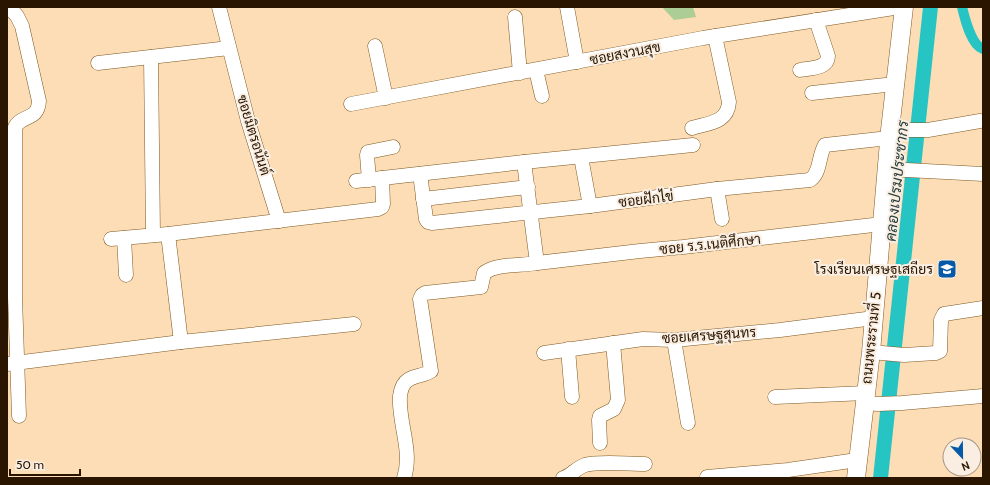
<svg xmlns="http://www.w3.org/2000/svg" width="990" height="485" font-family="Cabin,Sarabun,sans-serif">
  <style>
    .green { fill: #accd96 }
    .water { fill: #26c4c2 }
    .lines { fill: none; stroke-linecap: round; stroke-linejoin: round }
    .canal { stroke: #26c4c2; stroke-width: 10 }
    .minor-casing { stroke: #7e5923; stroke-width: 15 }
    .major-casing { stroke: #7e5923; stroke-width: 19 }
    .minor { stroke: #fff; stroke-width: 14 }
    .major { stroke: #fff; stroke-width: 18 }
    .labels { text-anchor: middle; stroke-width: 4; stroke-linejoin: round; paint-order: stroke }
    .street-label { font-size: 14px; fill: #291500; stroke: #f9eee1 }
    .poi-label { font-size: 14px; fill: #291500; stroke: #f9eee1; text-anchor: end }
    .water-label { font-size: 15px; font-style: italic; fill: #253d3c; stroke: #f9eee1 }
  </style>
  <rect width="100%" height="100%" fill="#fdddb5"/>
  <!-- green -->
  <polygon class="green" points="662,7 693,7 696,17 674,20"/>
  <!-- water -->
  <polygon class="water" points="923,7 938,7 888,478 873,478"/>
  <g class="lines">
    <!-- canal -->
    <path class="canal" d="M 962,7 C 965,19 971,45 983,49"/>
    <!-- minor casing -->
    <g class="minor-casing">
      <g id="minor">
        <path d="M 9,7 L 17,16 L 22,26 L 39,101 C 38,121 22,114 15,127 L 15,297 L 19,416"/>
        <polyline points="219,7 248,121 279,221"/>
        <polyline points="567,7 577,62"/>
        <polyline points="515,17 520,73"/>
        <polyline points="375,46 386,98"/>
        <polyline points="151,57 153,235"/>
        <polyline points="98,63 229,48"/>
        <polyline points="536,70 542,96"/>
        <path d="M 800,70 C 810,68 828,69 828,56 L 816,20"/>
        <polyline points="812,93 895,84"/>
        <polyline points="351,104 703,38 900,7"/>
        <path d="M 692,128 C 708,123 728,123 729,102 L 715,36"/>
        <polyline points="890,130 928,130 980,121"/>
        <polyline points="581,157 590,206"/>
        <polyline points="524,162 537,263"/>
        <polyline points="887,169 983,174"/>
        <path d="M 420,174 L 426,219 L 428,222 L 432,223 L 590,206 L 717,189 L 810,180 C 821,173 818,156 825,145 L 889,138"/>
        <polyline points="369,180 367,155 368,152 393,147"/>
        <polyline points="356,181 524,162 693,145"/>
        <polyline points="717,189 722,219"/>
        <polyline points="423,199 528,187"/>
        <polyline points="168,234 181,342"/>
        <polyline points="124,238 126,275"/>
        <polyline points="111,239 168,234 378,209 382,207 383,204 382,178"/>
        <polyline points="674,340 688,423"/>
        <polyline points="568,349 572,397"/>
        <polyline points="871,352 904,355 936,353 940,351 941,320 944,314 983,308"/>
        <polyline points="544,353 643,339 674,340 780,330 874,318"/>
        <polyline points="7,364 181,342 354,324"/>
        <polyline points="775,397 866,393"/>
        <polyline points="865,403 878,404 902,403 983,396"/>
        <polyline points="600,443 599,420 600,416 614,409 618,400 613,343"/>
        <polyline points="707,477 788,470 857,460"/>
        <path d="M 404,478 C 413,451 398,422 400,396 C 401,389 403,383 408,380 C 415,375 424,376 431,371 L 420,299 L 422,295 L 425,293 L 481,287 L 484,273 C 497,263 521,266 537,263 L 640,251 L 683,247 L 882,224"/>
        <path d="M 563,478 C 571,476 576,468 585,465 C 598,461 629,464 645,464"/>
      </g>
    </g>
    <!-- major casing -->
    <g class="major-casing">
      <polyline id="major" points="856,478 871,352 890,130 904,7"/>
    </g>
    <!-- minor -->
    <use href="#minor" class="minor"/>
    <!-- major -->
    <use href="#major" class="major"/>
  </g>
  <!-- icons -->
  <defs>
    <g id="school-square" transform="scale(1)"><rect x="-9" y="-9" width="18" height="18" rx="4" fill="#055aa8" stroke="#f9eee1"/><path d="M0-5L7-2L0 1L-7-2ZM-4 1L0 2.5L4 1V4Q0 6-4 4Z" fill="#fff"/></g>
  </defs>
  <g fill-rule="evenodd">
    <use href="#school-square" x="947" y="269"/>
  </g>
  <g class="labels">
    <!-- street labels -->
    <g class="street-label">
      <text transform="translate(625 53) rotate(-11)" y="5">ซอยสงวนสุข</text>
      <text transform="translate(254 135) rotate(73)" y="5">ซอยมิตรอนันต์</text>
      <text transform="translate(646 199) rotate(-7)" y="5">ซอยฝักไข่</text>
      <text transform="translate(710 244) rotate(-6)" y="5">ซอย ร.ร.เนติศึกษา</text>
      <text transform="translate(709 335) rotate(-4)" y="5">ซอยเศรษฐสุนทร</text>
      <text transform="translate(871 338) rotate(-84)" y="5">ถนนพระรามที่ 5</text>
    </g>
    <!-- poi labels -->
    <g class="poi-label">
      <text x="933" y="274">โรงเรียนเศรษฐเสถียร</text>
    </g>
    <!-- water labels -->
    <g class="water-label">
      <text transform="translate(897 181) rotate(-84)" y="5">คลองเปรมประชากร</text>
    </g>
  </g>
  <!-- border -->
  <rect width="990" height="485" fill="none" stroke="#291500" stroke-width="16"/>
  <!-- north arrow -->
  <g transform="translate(962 457) rotate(158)"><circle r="19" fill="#f9eee1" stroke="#a69787"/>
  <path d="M0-3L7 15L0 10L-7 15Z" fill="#055aa8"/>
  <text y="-6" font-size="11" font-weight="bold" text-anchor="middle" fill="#291500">N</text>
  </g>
  <!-- scale -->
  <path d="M10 469v6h70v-6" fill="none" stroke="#291500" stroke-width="2"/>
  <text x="16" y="469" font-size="12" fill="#291500" stroke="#f9eee1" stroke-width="3" paint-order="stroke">50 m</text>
</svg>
